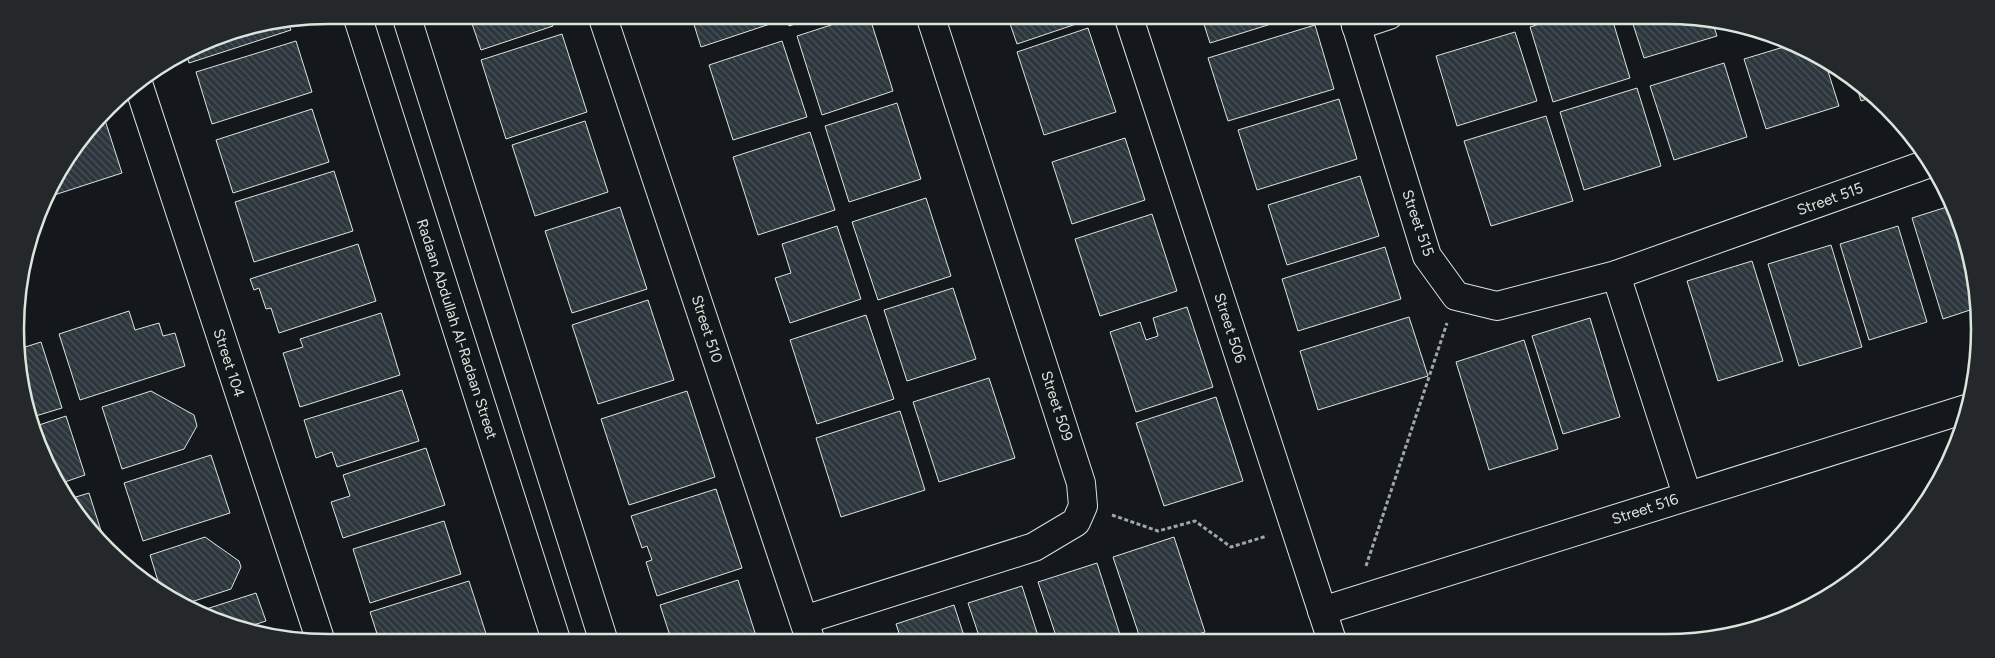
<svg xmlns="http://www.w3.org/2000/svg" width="1995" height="658" font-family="Figtree,sans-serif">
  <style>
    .building { fill: url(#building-back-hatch); stroke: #d8e6dc }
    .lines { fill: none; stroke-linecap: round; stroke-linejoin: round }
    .minor-casing { stroke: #d8e6dc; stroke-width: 30 }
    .tertiary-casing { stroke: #d8e6dc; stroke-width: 30 }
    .path { stroke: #9da8a2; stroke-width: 3; stroke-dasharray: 4 2.5; stroke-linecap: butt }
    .minor { stroke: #14181c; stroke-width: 28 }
    .tertiary { stroke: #14181c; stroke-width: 28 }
    .labels { text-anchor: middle; stroke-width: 4; stroke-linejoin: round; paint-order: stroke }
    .street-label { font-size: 15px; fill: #d8e6dc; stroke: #14181c }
    .rim { fill: none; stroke: #d8e6dc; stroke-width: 2.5 }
  </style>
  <defs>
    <pattern id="building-back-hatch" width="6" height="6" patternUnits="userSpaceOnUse" patternTransform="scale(1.25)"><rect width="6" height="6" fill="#2c363c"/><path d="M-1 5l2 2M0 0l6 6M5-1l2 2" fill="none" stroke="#4a5358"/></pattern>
  </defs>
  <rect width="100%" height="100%" fill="#14181c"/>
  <!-- building -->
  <g class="building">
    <polygon points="469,15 550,15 553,26 481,50"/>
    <polygon points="691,15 774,15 776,22 701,47"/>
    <polygon points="785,15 823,15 789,26"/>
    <polygon points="862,15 869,15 893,91 822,115 797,36"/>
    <polygon points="1007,15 1089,15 1091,19 1017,44"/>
    <polygon points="1201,15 1300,15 1210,43"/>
    <polygon points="1568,15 1611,15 1630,78 1553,102 1530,27"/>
    <polygon points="1630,15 1666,15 1712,21 1717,36 1644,58"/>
    <polygon points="288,23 291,30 189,63 186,53 209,39"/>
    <polygon points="1315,25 1334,89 1228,121 1208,58"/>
    <polygon points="1088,28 1116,112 1044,135 1017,52"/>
    <polygon points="1515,32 1537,101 1457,126 1436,56"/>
    <polygon points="562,34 587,112 506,139 481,60"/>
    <polygon points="296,41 312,92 212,124 196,72"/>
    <polygon points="782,41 807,117 733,140 709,65"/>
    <polygon points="1787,46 1826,65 1839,106 1766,129 1744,59"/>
    <polygon points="1724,63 1747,137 1674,160 1650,86"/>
    <polygon points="1854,78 1857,80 1873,97 1861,101"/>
    <polygon points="1637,88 1661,166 1584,190 1560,112"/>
    <polygon points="1339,99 1357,159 1257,190 1238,130"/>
    <polygon points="897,103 921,179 849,202 825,126"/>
    <polygon points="312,109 329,162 233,193 216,140"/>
    <polygon points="1546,116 1573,201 1491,226 1464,141"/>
    <polygon points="104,117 122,173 45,198 48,190"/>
    <polygon points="585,121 608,192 535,216 512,145"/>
    <polygon points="810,132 835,210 758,235 733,157"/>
    <polygon points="1125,138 1145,200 1072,224 1052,162"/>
    <polygon points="334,171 353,231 254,262 235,202"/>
    <polygon points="1360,176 1379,236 1287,265 1268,205"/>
    <polygon points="926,198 951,276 878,300 852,222"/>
    <polygon points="1950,206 1977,288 1976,308 1943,319 1912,218"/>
    <polygon points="620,207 647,289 572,313 545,231"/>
    <polygon points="1152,214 1177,291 1100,316 1075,239"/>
    <polygon points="837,226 861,299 790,323 775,278 791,273 782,244"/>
    <polygon points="1898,226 1927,322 1869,340 1840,244"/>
    <polygon points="358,244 376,301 279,333 271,308 266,309 259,288 254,290 250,279"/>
    <polygon points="1831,245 1862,347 1799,366 1768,264"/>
    <polygon points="1385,247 1401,299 1298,331 1282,279"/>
    <polygon points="1752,261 1783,361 1718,381 1687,281"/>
    <polygon points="953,288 976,359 907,381 884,310"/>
    <polygon points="648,300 674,380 598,404 572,325"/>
    <polygon points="1187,307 1213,387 1136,412 1110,332 1140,322 1146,340 1158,336 1153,318"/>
    <polygon points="129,311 135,330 159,323 163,336 175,333 185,366 80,400 59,334"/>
    <polygon points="381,313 400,375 300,407 283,353 303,347 300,339"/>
    <polygon points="866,315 894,399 817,424 790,340"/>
    <polygon points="1409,317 1428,376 1318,410 1300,351"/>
    <polygon points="1590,318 1620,417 1563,434 1532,336"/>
    <polygon points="1524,340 1558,449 1489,470 1456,362"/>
    <polygon points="41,342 62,408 29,418 26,410 22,348"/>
    <polygon points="989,378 1015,458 939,482 913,402"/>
    <polygon points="402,390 419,441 337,467 332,452 316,458 304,420"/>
    <polygon points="151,391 194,415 197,426 184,449 122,469 102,407"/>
    <polygon points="687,391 715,477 629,505 601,419"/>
    <polygon points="1216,397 1243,481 1164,506 1136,423"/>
    <polygon points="900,411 925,490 841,517 816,438"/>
    <polygon points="66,416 85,475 59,484 33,427"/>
    <polygon points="426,448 445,505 343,538 331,502 350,496 343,475"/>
    <polygon points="211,455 230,513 143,541 124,483"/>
    <polygon points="716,489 742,568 657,596 646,562 652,560 647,546 642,548 631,516"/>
    <polygon points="89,493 104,540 66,500"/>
    <polygon points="444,521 461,574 370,603 353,549"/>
    <polygon points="205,537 239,561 241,567 231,589 185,604 162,594 150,555"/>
    <polygon points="1174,537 1205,632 1176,641 1141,641 1113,557"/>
    <polygon points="1097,563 1122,641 1058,642 1038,582"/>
    <polygon points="738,580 758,642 672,642 660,605"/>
    <polygon points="469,581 489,643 380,643 370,612"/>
    <polygon points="1022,586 1040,642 981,642 968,603"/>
    <polygon points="256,593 266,621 247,627 249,632 200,611"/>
    <polygon points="954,605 966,642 902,642 896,624"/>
  </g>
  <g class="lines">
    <!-- minor casing -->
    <g class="minor-casing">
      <g id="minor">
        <polyline points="602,15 811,642"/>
        <polyline points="1128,15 1332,641"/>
        <polyline points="1353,15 1427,256 1456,296 1497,306 1616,275 1930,163"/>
        <polyline points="1356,26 1389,15"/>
        <polyline points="138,83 321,642"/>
        <polyline points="1616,275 1687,495"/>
        <polyline points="1322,611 1969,408"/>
        <polyline points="804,620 1034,547 1076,522 1083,506 1081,483 930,15"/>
      </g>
    </g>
    <!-- tertiary casing -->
    <g class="tertiary-casing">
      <g id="tertiary">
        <polyline points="357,15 557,643"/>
        <polyline points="406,15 604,642"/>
      </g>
    </g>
    <!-- path -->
    <g class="path">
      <polyline points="1112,515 1158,531 1195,521 1231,547 1267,536"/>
      <polyline points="1366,566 1447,323"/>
    </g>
    <!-- minor -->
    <use href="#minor" class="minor"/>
    <!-- tertiary -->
    <use href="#tertiary" class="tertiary"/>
  </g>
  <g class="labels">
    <!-- street labels -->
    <g class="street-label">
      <text transform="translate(1830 199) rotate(-20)" y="5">Street 515</text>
      <text transform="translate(1418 223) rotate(71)" y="5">Street 515</text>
      <text transform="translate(1230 328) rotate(72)" y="5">Street 506</text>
      <text transform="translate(457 329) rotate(72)" y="5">Radaan Abdullah Al-Radaan Street</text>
      <text transform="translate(707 329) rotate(72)" y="5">Street 510</text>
      <text transform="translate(229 363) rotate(72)" y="5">Street 104</text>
      <text transform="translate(1057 406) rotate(72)" y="5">Street 509</text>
      <text transform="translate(1645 509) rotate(-18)" y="5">Street 516</text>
    </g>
  </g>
  <!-- crop -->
  <path d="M0 0H1995V658H0ZM329 24H1666A305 305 0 0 1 1971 329V329A305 305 0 0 1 1666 634H329A305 305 0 0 1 24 329V329A305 305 0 0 1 329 24Z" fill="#24282b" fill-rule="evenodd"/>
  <path class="rim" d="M329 24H1666A305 305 0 0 1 1971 329V329A305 305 0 0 1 1666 634H329A305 305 0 0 1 24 329V329A305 305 0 0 1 329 24Z"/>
</svg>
